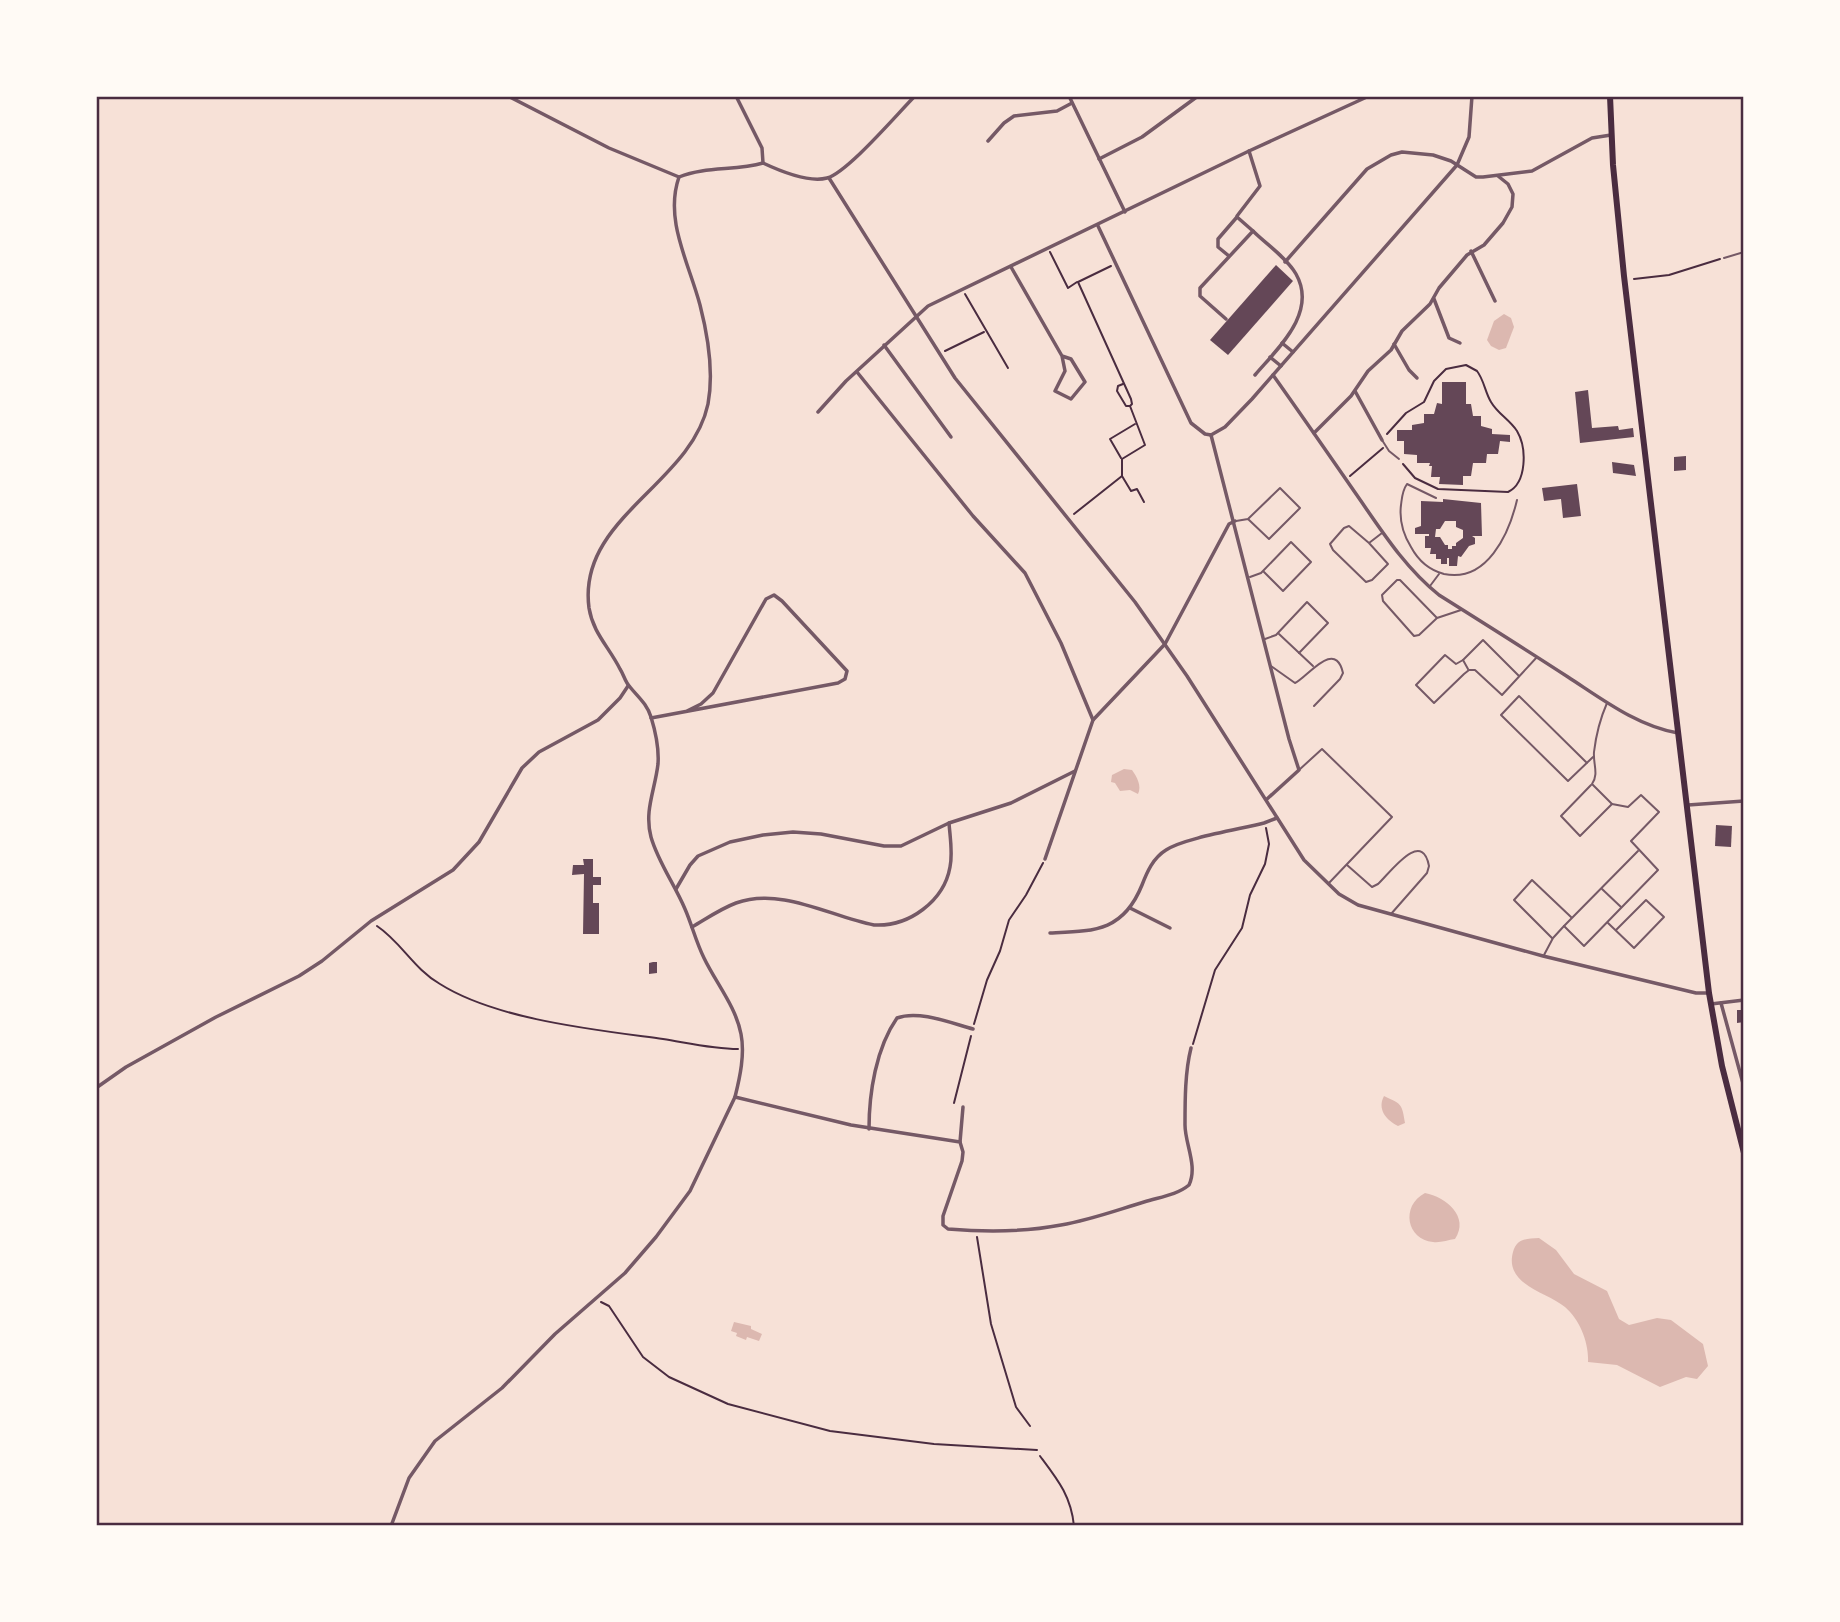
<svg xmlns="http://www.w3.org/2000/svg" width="1840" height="1622" font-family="Arial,sans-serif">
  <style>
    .water { fill: #dcb8b0 }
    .building { fill: #644757; fill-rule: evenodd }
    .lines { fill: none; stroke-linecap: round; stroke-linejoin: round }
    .path { stroke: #4a2c40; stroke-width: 2 }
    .service { stroke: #755966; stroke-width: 2 }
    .minor { stroke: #755966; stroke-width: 3.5 }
    .primary { stroke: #4a2c40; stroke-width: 6 }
    .neatline { fill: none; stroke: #4a2c40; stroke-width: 2.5 }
  </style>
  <rect width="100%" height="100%" fill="#f7e1d7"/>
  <!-- water -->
  <g class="water">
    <polygon points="1504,314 1511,318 1514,327 1506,348 1499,350 1491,346 1487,340 1494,321"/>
    <path d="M 1124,769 L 1132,770 C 1137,777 1142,786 1138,794 L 1130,790 L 1120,791 L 1115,783 L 1111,782 L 1112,775 Z"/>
    <path d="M 1384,1096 C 1401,1104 1402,1103 1405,1123 L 1398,1126 C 1386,1120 1377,1109 1384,1096 Z"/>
    <path d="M 1425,1193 C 1446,1197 1470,1217 1455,1239 C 1448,1240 1440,1243 1433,1242 C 1407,1240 1400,1206 1425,1193 Z"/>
    <path d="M 1539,1238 L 1556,1250 L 1574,1274 L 1607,1291 L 1619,1319 L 1629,1325 L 1657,1318 L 1671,1320 L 1703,1344 L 1708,1366 L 1697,1379 L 1686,1377 L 1660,1387 L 1617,1365 L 1588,1362 C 1589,1343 1580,1320 1565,1307 C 1547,1292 1504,1285 1513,1252 C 1517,1238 1526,1239 1539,1238 Z"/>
    <polygon points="734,1322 751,1326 751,1329 762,1334 759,1341 747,1337 746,1340 736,1336 737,1333 731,1331"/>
  </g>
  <!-- building -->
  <g class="building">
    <polygon points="1276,265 1293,281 1228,355 1210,340"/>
    <polygon points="1442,382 1466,382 1466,404 1471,404 1473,416 1481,416 1481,426 1492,429 1492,434 1510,435 1510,442 1500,441 1498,454 1487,454 1486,463 1473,463 1471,476 1463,476 1463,485 1439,484 1440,477 1431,477 1432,466 1429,466 1430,463 1417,463 1417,455 1404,454 1404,441 1397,441 1397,430 1412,430 1412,425 1424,423 1424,414 1434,414 1437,403 1442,404"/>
    <polygon points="1588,390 1592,428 1618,426 1619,430 1633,428 1634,437 1580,443 1575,392"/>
    <polygon points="1686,456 1686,470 1674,471 1674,457"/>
    <polygon points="1612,462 1634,465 1636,476 1613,473"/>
    <polygon points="1577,484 1581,516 1563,518 1561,499 1544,501 1542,488"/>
    <path d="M 1443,499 L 1481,503 L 1482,536 L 1472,536 L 1475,538 L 1475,544 L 1469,546 L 1461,557 L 1458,556 L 1457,566 L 1449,566 L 1449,558 L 1447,558 L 1447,564 L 1441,564 L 1441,559 L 1436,559 L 1436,554 L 1430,554 L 1431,548 L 1425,548 L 1425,536 L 1429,536 L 1429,534 L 1415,534 L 1415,528 L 1421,526 L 1421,501 L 1443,502 ZM 1445,521 L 1456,521 L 1456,527 L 1463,530 L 1463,538 L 1456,543 L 1456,546 L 1452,546 L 1452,549 L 1448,549 L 1448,545 L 1445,545 L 1440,537 L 1435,537 L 1436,529 L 1440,529 Z"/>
    <polygon points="1716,825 1732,826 1731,847 1715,846"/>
    <polygon points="583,859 593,859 593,877 601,877 601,885 593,885 593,903 599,903 599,934 583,934 584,874 572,875 573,865 584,865"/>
    <polygon points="653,962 657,962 657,973 649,974 649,963"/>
    <polygon points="1737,1010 1744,1010 1744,1022 1737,1023"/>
  </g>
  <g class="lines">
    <!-- path -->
    <g class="path">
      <polyline points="1050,252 1068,288 1077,282"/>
      <polyline points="1111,266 1078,282 1131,399 1132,404 1130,406 1145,445 1122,459 1122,476 1131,491 1137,489 1144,502"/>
      <polyline points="1634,279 1669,275 1720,259"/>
      <polyline points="965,294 1008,368"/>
      <polyline points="945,351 984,332"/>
      <polyline points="1123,384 1118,386 1117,391 1126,406 1130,406"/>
      <path d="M 1387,434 L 1406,413 L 1424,402 L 1434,381 L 1446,369 L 1466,365 L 1477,371 C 1484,380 1485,392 1491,402 C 1498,414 1509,419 1517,431 C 1527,448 1527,483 1508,492 L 1438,489 L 1415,478 L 1403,464"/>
      <polyline points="1121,458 1110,439 1135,424"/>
      <polyline points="1350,476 1383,448"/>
      <polyline points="1074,514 1122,476"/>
      <path d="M 377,926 C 401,942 414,969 440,984 C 497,1020 597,1030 663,1039 C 688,1043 713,1049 738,1049"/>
      <polyline points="974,1024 987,980 1000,951 1009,920 1026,895 1043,863"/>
      <polyline points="1193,1044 1215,970 1242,928 1250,895 1265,864 1269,844 1266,828"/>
      <polyline points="954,1103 971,1036"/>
      <polyline points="977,1237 991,1324 1016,1407 1030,1426"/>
      <polyline points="601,1302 609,1306 643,1357 669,1377 728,1404 830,1431 934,1444 1037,1450"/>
      <path d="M 1040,1456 C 1058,1480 1071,1496 1074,1526"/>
    </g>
    <!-- service -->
    <g class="service">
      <polyline points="1724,258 1744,252"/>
      <polyline points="1382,440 1389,451 1399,459"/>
      <path d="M 1436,498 L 1407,484 C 1402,491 1402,498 1401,505 C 1399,521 1403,534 1411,547 C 1418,560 1429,570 1444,574 C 1487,583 1509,534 1517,500"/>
      <polyline points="1236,521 1248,519 1280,488 1300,508 1269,539 1248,519"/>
      <polyline points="1369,543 1388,564 1372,580 1366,582 1333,550 1330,544 1344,528 1349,526 1369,543 1382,533"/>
      <polyline points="1250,577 1261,573 1291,542 1311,562 1283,591 1263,571"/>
      <polyline points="1430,586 1439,574"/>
      <polyline points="1437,618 1400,580 1397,580 1382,595 1383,601 1414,636 1419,635 1437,618 1461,610"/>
      <polyline points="1279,634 1313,666"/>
      <polyline points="1265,639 1276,635 1307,602 1328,623 1299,653"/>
      <polyline points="1463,660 1456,664 1445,655 1416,685 1434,703 1464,674 1469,670 1475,670 1502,695 1537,657"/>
      <path d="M 1271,666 L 1295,683 C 1307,678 1335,638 1343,673 L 1340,679 L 1314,706"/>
      <polyline points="1468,669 1463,660 1483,640 1519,676"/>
      <polyline points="1587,763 1519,696 1501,715 1568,781 1593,757"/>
      <polyline points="1299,770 1322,749 1392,817 1328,884"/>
      <polyline points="1591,785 1561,816 1580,836 1612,804"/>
      <path d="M 1347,865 L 1372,887 L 1378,884 C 1390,873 1422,828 1429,866 L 1427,873 L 1391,914"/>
      <polyline points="1602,889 1621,907"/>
      <polyline points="1608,923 1634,948 1664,917 1646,900 1616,930"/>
      <path d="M 1564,926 L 1584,946 L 1658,870 L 1631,841 L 1659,812 L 1641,795 L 1628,807 L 1612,804 L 1592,784 C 1599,774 1593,764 1594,752 C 1596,735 1600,719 1607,703"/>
      <polyline points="1552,938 1514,900 1532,880 1571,917"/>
      <polyline points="1544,955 1553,938 1564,926 1638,851"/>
    </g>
    <!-- minor -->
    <g class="minor">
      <polyline points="508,96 609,148 679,177"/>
      <polyline points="736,96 762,148 763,163"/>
      <polyline points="1069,96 1125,212"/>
      <polyline points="988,141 1004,123 1014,116 1057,111 1072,103"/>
      <polyline points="1099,159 1142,137 1198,96"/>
      <polyline points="829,178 955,378 1135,602 1187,676 1304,860 1339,894 1358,905 1543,956 1696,993 1708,993"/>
      <polyline points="1237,216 1260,186 1249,151"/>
      <polyline points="1098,226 1191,423 1205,434 1211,435"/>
      <path d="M 1253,231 C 1266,244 1287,258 1296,274 C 1318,313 1277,349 1255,375"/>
      <polyline points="1471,251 1495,301"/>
      <polyline points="1285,262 1367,169 1391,155 1402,152 1433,155 1451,161 1476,177 1483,177 1532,171 1592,138 1611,135"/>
      <polyline points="1011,267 1062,356 1071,359 1085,382 1071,399 1055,391 1065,371 1062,356"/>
      <polyline points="1434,299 1449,338 1460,343"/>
      <polyline points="1226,319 1200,296 1200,288 1253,231 1237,217 1218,239 1218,247 1229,256"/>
      <polyline points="1282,343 1293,352"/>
      <polyline points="1394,344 1409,370 1417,378"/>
      <polyline points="884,345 951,437"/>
      <polyline points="1270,357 1281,366"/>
      <polyline points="857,372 973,516 1025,573 1061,643 1093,720"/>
      <path d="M 1273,375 C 1300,413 1327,452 1354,491 C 1380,528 1403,566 1439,595 C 1482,622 1525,649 1568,677 C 1602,699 1637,726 1678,733"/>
      <polyline points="1355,391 1382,440"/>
      <polyline points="818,412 846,381 928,306 1249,151 1369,96"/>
      <polyline points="1314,433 1351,396 1368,371 1391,350 1402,331 1430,304 1439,288 1467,255 1484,245 1503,223 1512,207 1513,194 1508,184 1498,176"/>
      <polyline points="1211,435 1225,427 1252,399 1457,165 1469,137 1472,96"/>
      <polyline points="1211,435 1289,739 1299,770 1267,799"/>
      <polyline points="651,718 838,683 845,679 847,671 782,601 774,595 766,599 713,693 701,704 687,711"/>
      <polyline points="1688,805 1744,801"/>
      <polyline points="1045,859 1093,720 1165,644 1229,524 1235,521"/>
      <polyline points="676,889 690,865 698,856 730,842 763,835 793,832 821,834 884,846 901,846 949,823 1011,803 1075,771"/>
      <polyline points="1130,908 1170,928"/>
      <path d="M 692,927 C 706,919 720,909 736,903 C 782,887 829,916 874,925 C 909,927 944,901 950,867 C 953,853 950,837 949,823"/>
      <path d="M 1050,933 C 1094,931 1123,932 1142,885 C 1147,872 1153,858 1166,850 C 1184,838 1241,829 1264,823 L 1277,818"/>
      <polyline points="1721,1003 1744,1087"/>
      <polyline points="1711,1004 1744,1000"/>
      <polyline points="96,1088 126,1067 216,1017 299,976 322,961 371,921 453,870 479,842 522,768 539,752 598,720 620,698 628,686"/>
      <path d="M 735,1097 L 851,1125 L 960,1142 L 963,1152 L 962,1161 L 943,1216 L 943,1225 L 948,1229 C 985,1232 1025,1232 1061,1225 C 1090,1220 1117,1210 1144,1202 C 1160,1197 1177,1195 1189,1185 C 1198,1166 1185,1144 1185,1125 C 1185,1100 1185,1072 1191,1048"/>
      <path d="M 869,1129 C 869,1093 876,1048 897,1018 C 919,1010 951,1023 973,1029"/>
      <polyline points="960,1142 963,1107"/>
      <path d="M 391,1526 L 409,1478 L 435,1441 L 502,1388 L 555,1334 L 625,1273 L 656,1237 L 690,1191 L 735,1097 C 740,1077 745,1054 741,1034 C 736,1007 716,983 704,958 C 696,942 692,925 685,909 C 675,885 658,862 651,837 C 644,811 655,790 658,764 C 659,750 655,730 651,717 C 647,704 638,697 630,687 C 625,682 624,675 620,669 C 609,647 593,633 589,608 C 577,518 691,485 708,404 C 714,372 708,336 700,305 C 689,263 664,220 679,177 C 706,166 735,171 763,163 C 780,171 808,183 827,178 C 848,172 897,114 915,96"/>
    </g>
    <!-- primary -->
    <polyline class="primary" points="1610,96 1613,165 1624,276 1709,993 1722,1066 1744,1153"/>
  </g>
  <!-- border -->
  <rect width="1840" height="1622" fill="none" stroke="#fffaf5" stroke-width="196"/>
  <rect x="98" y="98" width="1644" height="1426" class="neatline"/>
</svg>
